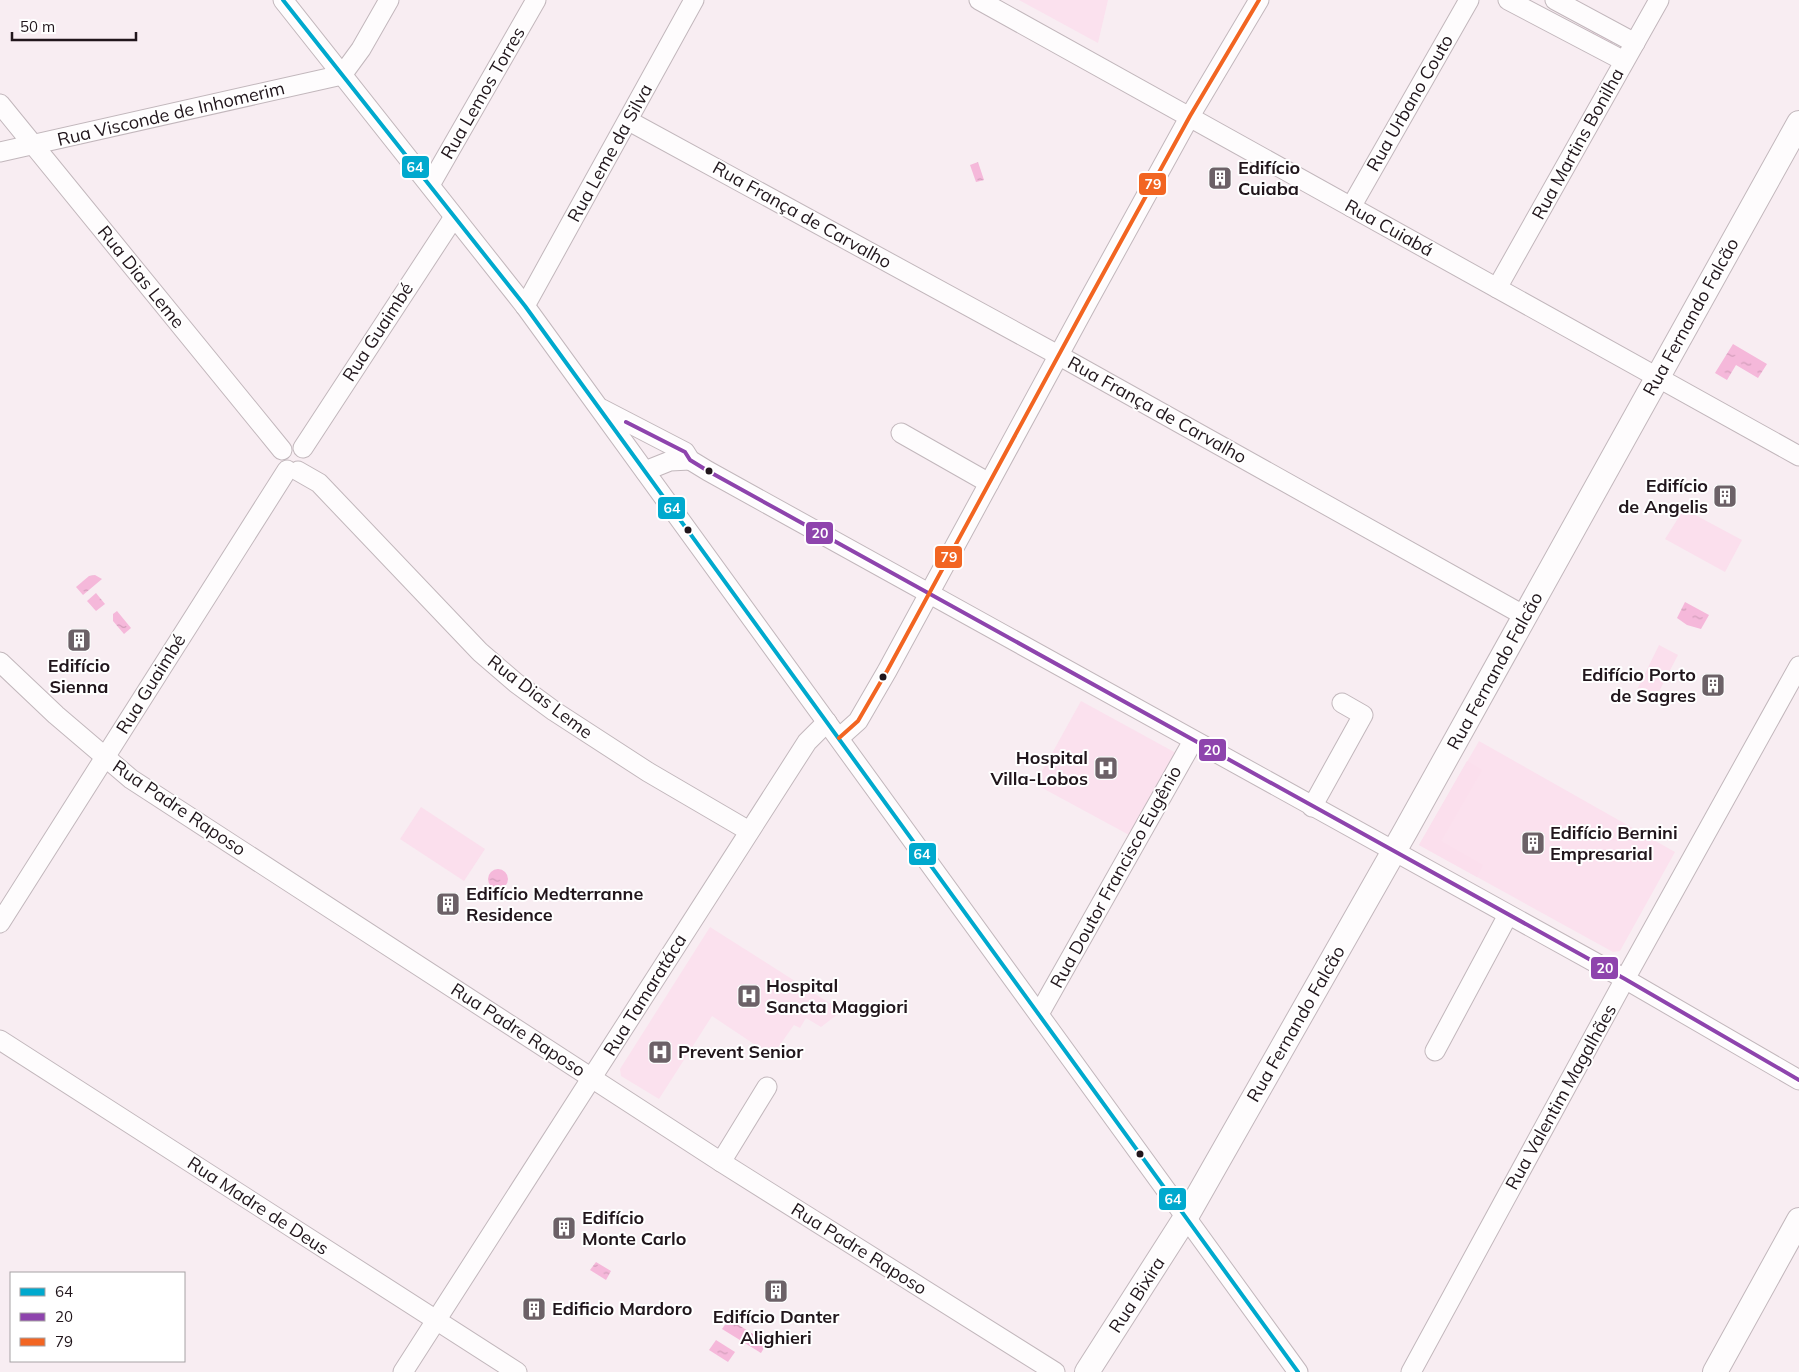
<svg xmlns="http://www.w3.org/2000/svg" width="1799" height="1372" font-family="Mulish,sans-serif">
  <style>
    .built { fill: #fbe1ee }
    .green { fill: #fbdfed }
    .park { fill: url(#park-tufts) }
    .water { fill: url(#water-ripples) }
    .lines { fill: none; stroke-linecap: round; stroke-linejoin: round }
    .minor-casing { stroke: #c2b7bc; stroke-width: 21 }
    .major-casing { stroke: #c2b7bc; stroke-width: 26 }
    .minor { stroke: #fefcfd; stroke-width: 19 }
    .major { stroke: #fefcfd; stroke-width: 24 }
    .bus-1-casing { stroke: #fff; stroke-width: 8 }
    .bus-2-casing { stroke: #fff; stroke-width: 8 }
    .bus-3-casing { stroke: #fff; stroke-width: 8 }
    .bus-1 { stroke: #00a9ce; stroke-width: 4 }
    .bus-2 { stroke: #8e44ad; stroke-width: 4 }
    .bus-3 { stroke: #f26522; stroke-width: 4 }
    .bus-dot { fill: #21161c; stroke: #fff; stroke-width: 2 }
    .labels { text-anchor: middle; stroke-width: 4; stroke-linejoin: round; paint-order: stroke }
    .street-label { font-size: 18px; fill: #21161c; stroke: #fff }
    .poi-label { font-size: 18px; font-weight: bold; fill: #21161c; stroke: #fff; text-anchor: start }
    .line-badge { stroke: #fff; stroke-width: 2 }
    .badge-label { font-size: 14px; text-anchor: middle; font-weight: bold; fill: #fff }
  </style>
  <defs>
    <pattern id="park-tufts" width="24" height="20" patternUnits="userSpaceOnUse" patternTransform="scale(1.25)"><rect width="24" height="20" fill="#fbdfed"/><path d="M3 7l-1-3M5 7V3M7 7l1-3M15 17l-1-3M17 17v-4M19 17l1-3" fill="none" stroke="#d7bfcb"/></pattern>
    <pattern id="water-ripples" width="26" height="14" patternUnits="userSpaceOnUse" patternTransform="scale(1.25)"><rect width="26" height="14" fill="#f5b8da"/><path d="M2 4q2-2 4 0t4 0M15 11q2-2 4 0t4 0" fill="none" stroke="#d29dba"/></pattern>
  </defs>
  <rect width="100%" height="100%" fill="#f8edf2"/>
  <!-- built -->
  <g class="built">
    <polygon points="1019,0 1108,0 1098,43"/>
    <polygon points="1081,701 1176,753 1131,836 1035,784"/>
    <polygon points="1479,741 1675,852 1620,951 1613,952 1419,845"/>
    <polygon points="710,927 842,1011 821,1027 806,1018 800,1028 794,1025 772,1056 712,1016 659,1099 621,1076 620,1069"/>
  </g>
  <!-- green -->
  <g class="green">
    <polygon points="1684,509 1742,540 1725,572 1665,539"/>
    <polygon points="1659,645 1678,655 1653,703 1636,692"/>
    <polygon points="1467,761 1482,770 1441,841 1483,865 1477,877 1419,845"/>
    <polygon points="421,807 485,849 464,881 400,839"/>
  </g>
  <!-- park -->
  <polygon class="park" points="1569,21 1611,41 1613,45 1568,22"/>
  <!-- water -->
  <g class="water">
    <polygon points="978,162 984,180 976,182 970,165"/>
    <polygon points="1733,344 1767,364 1758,378 1736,365 1727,380 1715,373"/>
    <polygon points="95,575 102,579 83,595 76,587 89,576"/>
    <polygon points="96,593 105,604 96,611 87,601"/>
    <polygon points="1685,602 1709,615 1701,629 1687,625 1677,618"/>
    <polygon points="117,611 131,628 124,634 113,621 113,614"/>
    <circle cx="498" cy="879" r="10"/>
    <polygon points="596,1262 611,1271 606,1280 590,1270"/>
    <polygon points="729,1319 767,1343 761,1353 722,1329"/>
    <polygon points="716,1340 735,1352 728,1362 709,1350"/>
  </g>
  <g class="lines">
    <!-- minor casing -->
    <g class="minor-casing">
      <g id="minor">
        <polyline points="283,0 525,306 1298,1372"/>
        <polyline points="979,0 1799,456"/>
        <polyline points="1508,0 1624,61"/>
        <polyline points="1555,0 1635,43"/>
        <polyline points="0,104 282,450"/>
        <polyline points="629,121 1058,355 1525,616"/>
        <polyline points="0,152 342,75 361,49 389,0"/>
        <polyline points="430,185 536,0"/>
        <polyline points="1351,207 1469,0"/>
        <polyline points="1497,288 1659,0"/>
        <polyline points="525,306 694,0"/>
        <polyline points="602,409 685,452 690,460 708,471 1625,979 1799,1080"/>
        <polyline points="901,433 989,483"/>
        <polyline points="303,448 454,217"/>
        <polyline points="298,471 319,483 480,652 516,683 554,711 648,772 749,831"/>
        <polyline points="645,471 670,461 690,460"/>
        <polyline points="0,662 56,715 131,779 721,1162 1055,1372"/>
        <polyline points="839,738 858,721 887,671 1087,303 1190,116 1259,0"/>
        <polyline points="1312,807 1363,715 1342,703"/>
        <polyline points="0,923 287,470"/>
        <polyline points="1039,1014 1193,741"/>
        <polyline points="0,1040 517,1372"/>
        <polyline points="1435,1051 1508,915"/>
        <polyline points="721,1162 767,1087"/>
        <polyline points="403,1372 807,742 827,722"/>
        <polyline points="1411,1372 1625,979 1799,666"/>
      </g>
    </g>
    <!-- major casing -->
    <g class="major-casing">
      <g id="major">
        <polyline points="1087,1372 1186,1217 1406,830 1799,123"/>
        <polyline points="1715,1372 1799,1220"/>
      </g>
    </g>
    <!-- minor -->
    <use href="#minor" class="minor"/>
    <!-- major -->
    <use href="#major" class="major"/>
    <!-- bus-1 casing -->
    <g class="bus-1-casing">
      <polyline id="bus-1" points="283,0 525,306 1298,1372"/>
    </g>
    <!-- bus-2 casing -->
    <g class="bus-2-casing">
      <polyline id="bus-2" points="626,422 685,452 690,460 708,471 1625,979 1799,1080"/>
    </g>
    <!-- bus-3 casing -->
    <g class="bus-3-casing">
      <polyline id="bus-3" points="839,738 858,721 887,671 1087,303 1190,116 1259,0"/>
    </g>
    <!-- bus-1 -->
    <use href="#bus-1" class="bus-1"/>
    <!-- bus-2 -->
    <use href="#bus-2" class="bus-2"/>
    <!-- bus-3 -->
    <use href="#bus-3" class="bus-3"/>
  </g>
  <!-- icons -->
  <defs>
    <g id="building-square" transform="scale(1.25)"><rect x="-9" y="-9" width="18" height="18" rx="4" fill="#6c6167" stroke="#fff"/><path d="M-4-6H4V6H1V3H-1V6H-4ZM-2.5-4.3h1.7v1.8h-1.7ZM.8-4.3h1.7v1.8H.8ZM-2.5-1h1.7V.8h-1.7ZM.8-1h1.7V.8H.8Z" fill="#fff"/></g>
    <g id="hospital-square" transform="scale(1.25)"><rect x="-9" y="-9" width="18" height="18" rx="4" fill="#6c6167" stroke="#fff"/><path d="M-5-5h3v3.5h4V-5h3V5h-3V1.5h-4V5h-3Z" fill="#fff"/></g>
  </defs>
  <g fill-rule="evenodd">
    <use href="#building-square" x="1220" y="178"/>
    <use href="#building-square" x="1725" y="496"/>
    <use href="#building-square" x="79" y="640"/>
    <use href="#building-square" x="1713" y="685"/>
    <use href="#hospital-square" x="1106" y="768"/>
    <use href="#building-square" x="1533" y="843"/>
    <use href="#building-square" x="448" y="904"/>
    <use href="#hospital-square" x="749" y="996"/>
    <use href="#hospital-square" x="660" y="1052"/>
    <use href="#building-square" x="564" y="1228"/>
    <use href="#building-square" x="776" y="1291"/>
    <use href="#building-square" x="534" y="1309"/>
  </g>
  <!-- markers -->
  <g class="bus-dot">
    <circle cx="709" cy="471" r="4.5"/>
    <circle cx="688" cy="530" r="4.5"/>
    <circle cx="883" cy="677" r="4.5"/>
    <circle cx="1140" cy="1154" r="4.5"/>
  </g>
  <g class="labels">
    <!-- street labels -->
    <g class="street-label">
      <text transform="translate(483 93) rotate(-60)" y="6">Rua Lemos Torres</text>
      <text transform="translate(1410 103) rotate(-60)" y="6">Rua Urbano Couto</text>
      <text transform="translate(171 114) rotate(-13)" y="6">Rua Visconde de Inhomerim</text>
      <text transform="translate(1578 144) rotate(-61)" y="6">Rua Martins Bonilha</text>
      <text transform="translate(610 153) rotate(-61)" y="6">Rua Leme da Silva</text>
      <text transform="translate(802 215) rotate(29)" y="6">Rua França de Carvalho</text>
      <text transform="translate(1389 228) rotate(29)" y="6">Rua Cuiabá</text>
      <text transform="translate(141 277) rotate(51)" y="6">Rua Dias Leme</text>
      <text transform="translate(1691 317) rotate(-61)" y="6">Rua Fernando Falcão</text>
      <text transform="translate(378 332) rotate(-57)" y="6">Rua Guaimbé</text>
      <text transform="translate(1157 410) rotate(29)" y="6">Rua França de Carvalho</text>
      <text transform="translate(1495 671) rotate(-61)" y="6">Rua Fernando Falcão</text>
      <text transform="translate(151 684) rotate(-58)" y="6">Rua Guaimbé</text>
      <text transform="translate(540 697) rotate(37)" y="6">Rua Dias Leme</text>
      <text transform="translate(179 808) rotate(34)" y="6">Rua Padre Raposo</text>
      <text transform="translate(1116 877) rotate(-61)" y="6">Rua Doutor Francisco Eugênio</text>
      <text transform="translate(645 995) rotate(-58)" y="6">Rua Tamaratáca</text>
      <text transform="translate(1296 1024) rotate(-60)" y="6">Rua Fernando Falcão</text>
      <text transform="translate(518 1030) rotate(33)" y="6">Rua Padre Raposo</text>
      <text transform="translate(1561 1097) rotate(-61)" y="6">Rua Valentim Magalhães</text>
      <text transform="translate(258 1206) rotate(33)" y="6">Rua Madre de Deus</text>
      <text transform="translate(859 1249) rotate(32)" y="6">Rua Padre Raposo</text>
      <text transform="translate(1137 1295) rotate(-57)" y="6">Rua Bixira</text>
    </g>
    <!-- poi labels -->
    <g class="poi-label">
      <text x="1238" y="174">Edifício<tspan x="1238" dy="21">Cuiaba</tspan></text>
      <text x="1708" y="492" text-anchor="end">Edifício<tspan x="1708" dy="21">de Angelis</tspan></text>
      <text x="79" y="672" text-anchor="middle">Edifício<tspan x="79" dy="21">Sienna</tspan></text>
      <text x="1696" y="681" text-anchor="end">Edifício Porto<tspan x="1696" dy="21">de Sagres</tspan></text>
      <text x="1088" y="764" text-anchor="end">Hospital<tspan x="1088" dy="21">Villa-Lobos</tspan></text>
      <text x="1550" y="839">Edifício Bernini<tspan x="1550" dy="21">Empresarial</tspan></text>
      <text x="466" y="900">Edifício Medterranne<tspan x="466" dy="21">Residence</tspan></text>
      <text x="766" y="992">Hospital<tspan x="766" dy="21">Sancta Maggiori</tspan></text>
      <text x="678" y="1058">Prevent Senior</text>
      <text x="582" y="1224">Edifício<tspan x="582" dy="21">Monte Carlo</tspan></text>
      <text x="552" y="1315">Edificio Mardoro</text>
      <text x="776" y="1323" text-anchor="middle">Edifício Danter<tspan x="776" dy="21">Alighieri</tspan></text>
    </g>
  </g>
  <g class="line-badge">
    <rect x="401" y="155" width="29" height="24" rx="5" fill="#00a9ce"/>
    <rect x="1138" y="172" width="29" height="24" rx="5" fill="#f26522"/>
    <rect x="657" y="496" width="29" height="24" rx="5" fill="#00a9ce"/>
    <rect x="805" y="521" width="29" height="24" rx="5" fill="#8e44ad"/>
    <rect x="934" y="545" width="29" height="24" rx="5" fill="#f26522"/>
    <rect x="1198" y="738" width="29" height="24" rx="5" fill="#8e44ad"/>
    <rect x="908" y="842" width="29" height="24" rx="5" fill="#00a9ce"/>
    <rect x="1590" y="956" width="29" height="24" rx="5" fill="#8e44ad"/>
    <rect x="1158" y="1187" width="29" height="24" rx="5" fill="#00a9ce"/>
  </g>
  <g class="badge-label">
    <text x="415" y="172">64</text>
    <text x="1153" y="189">79</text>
    <text x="672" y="513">64</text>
    <text x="820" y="538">20</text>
    <text x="949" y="562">79</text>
    <text x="1212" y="755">20</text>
    <text x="922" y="859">64</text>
    <text x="1605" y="973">20</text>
    <text x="1173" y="1204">64</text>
  </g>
  <!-- legend -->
  <rect x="10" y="1272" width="175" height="90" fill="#ffffff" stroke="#a6a2a4"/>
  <rect x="20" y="1288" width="25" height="8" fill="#00a9ce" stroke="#a6a2a4"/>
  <text x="55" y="1297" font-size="15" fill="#21161c">64</text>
  <rect x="20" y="1313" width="25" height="8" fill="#8e44ad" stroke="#a6a2a4"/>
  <text x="55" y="1322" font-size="15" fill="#21161c">20</text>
  <rect x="20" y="1338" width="25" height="8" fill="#f26522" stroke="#a6a2a4"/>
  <text x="55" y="1347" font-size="15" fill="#21161c">79</text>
  <!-- scale -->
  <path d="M12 32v8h124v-8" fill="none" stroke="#21161c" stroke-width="2.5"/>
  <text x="20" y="32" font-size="15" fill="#21161c" stroke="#ffffff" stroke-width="4" paint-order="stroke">50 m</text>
</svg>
